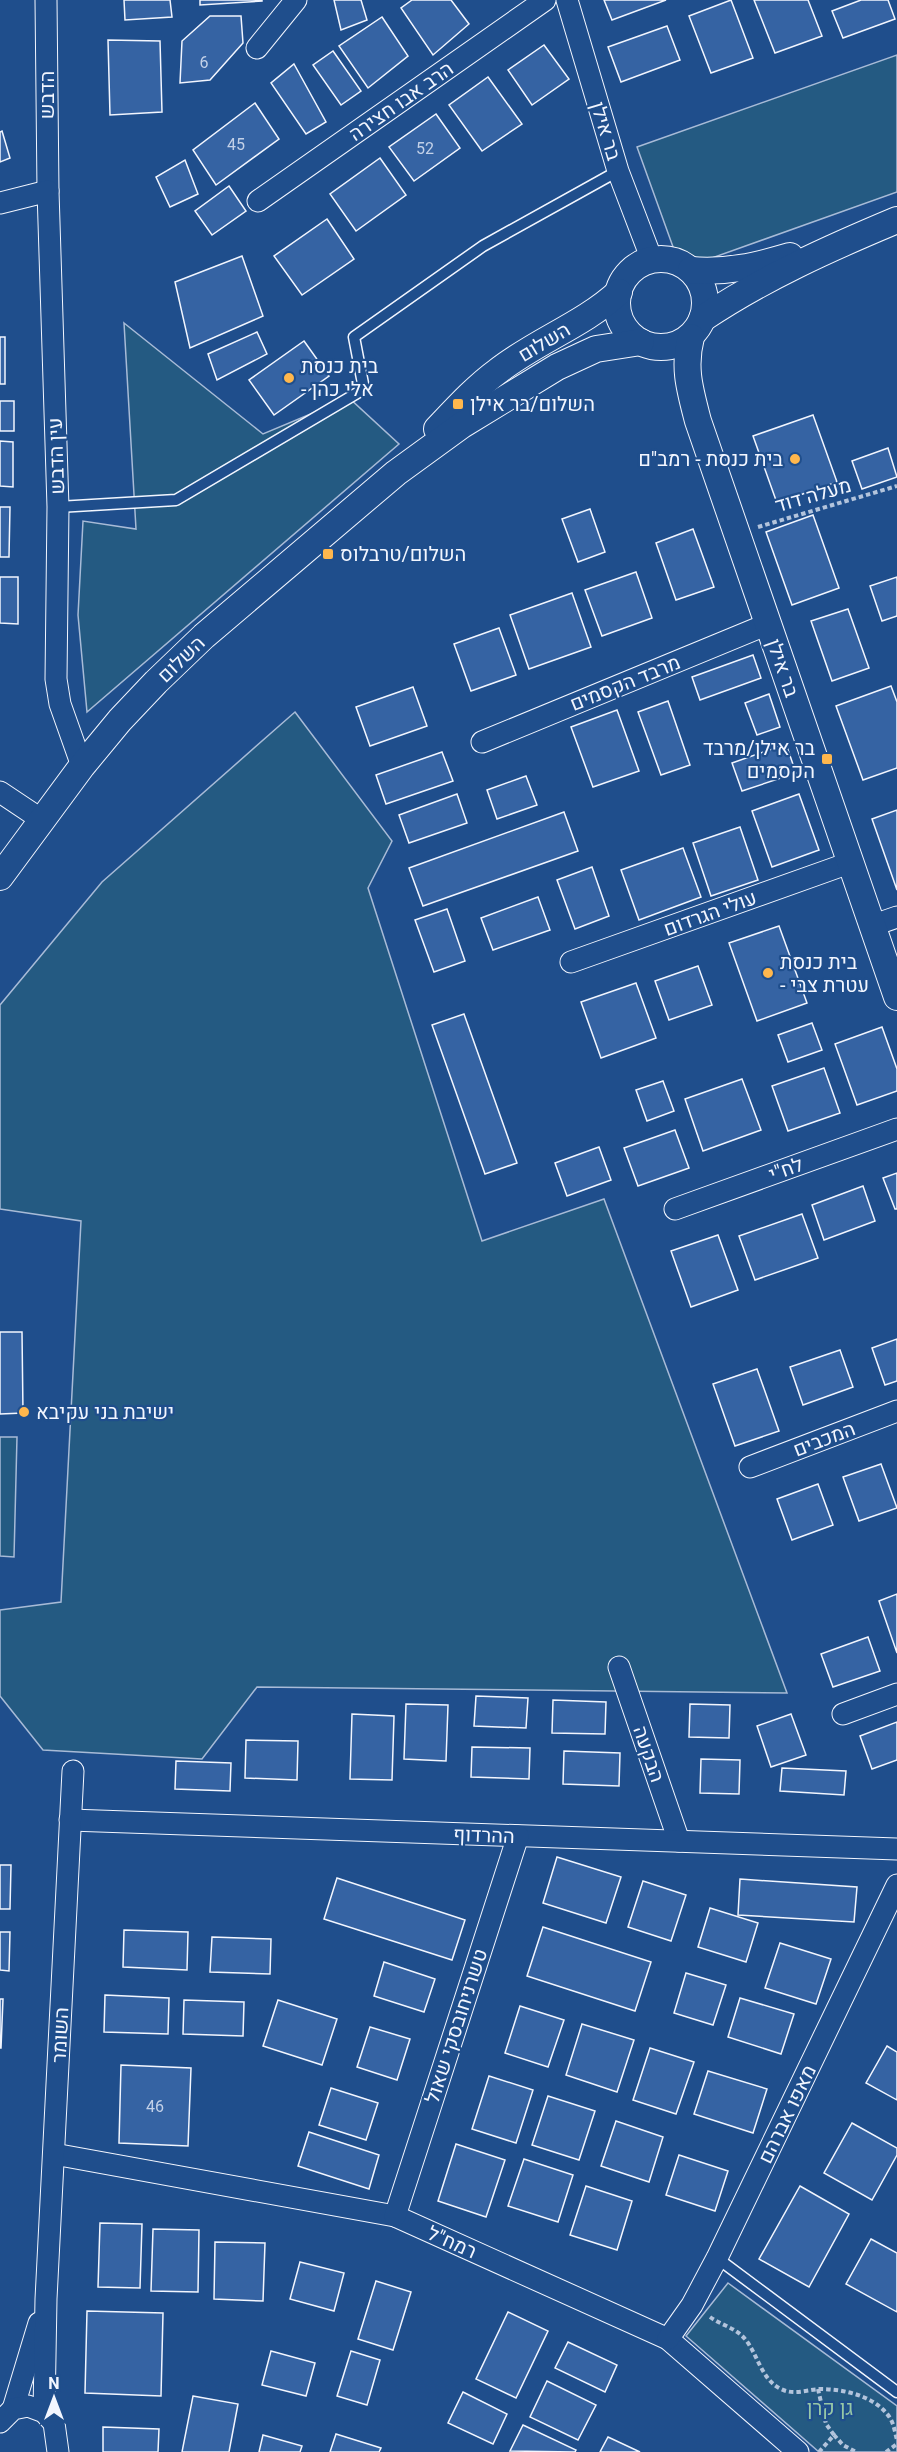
<svg xmlns="http://www.w3.org/2000/svg" width="897" height="2452" font-family="Roboto,Heebo,sans-serif">
  <style>
    .green { fill: #245a82; stroke: #a8bbd7; stroke-width: 1.5 }
    .building { fill: #3563a3; stroke: #f2f6ff; stroke-width: 1.5 }
    .lines { fill: none; stroke-linecap: round; stroke-linejoin: round }
    .service-casing { stroke: #f2f6ff; stroke-width: 13 }
    .minor-casing { stroke: #f2f6ff; stroke-width: 23 }
    .tertiary-casing { stroke: #f2f6ff; stroke-width: 28 }
    .path { stroke: #b3c4dc; stroke-width: 4; stroke-dasharray: 4.5 3; stroke-linecap: butt }
    .service { stroke: #1f4e8c; stroke-width: 10 }
    .minor { stroke: #1f4e8c; stroke-width: 21 }
    .tertiary { stroke: #1f4e8c; stroke-width: 26 }
    .poi-dot { fill: #ffb74d; stroke: #1f4e8c; stroke-width: 2 }
    .labels { text-anchor: middle; stroke-width: 4.5; stroke-linejoin: round; paint-order: stroke }
    .number-label { font-size: 16px; fill: #c3d1e8 }
    .street-label { font-size: 20px; fill: #f2f6ff; stroke: #1f4e8c }
    .poi-label { font-size: 20px; fill: #f2f6ff; stroke: #1f4e8c; text-anchor: start }
    .park-label { font-size: 20px; fill: #97c8a6; stroke: #1f4e8c }
  </style>
  <rect width="100%" height="100%" fill="#1f4e8c"/>
  <!-- green -->
  <g class="green">
    <polygon points="897,55 897,192 681,269 637,147"/>
    <polygon points="124,323 263,434 349,398 399,444 87,712 78,615 83,521 136,529"/>
    <polygon points="295,712 392,841 368,888 482,1241 604,1199 787,1693 257,1687 202,1759 43,1750 0,1696 0,1610 61,1602 81,1221 0,1209 0,1005 102,882"/>
    <polygon points="0,1437 17,1437 14,1557 0,1556"/>
    <polygon points="728,2283 897,2406 897,2452 819,2452 686,2336"/>
  </g>
  <!-- building -->
  <g class="building">
    <polygon points="124,0 170,0 172,17 125,20"/>
    <polygon points="200,0 262,0 262,1 200,5"/>
    <polygon points="334,0 361,0 367,20 341,30"/>
    <polygon points="412,0 451,0 469,24 433,55 401,8"/>
    <polygon points="604,0 666,0 612,20"/>
    <polygon points="731,0 753,58 711,73 689,16"/>
    <polygon points="754,0 808,0 822,36 775,53"/>
    <polygon points="861,0 888,0 895,19 843,38 832,11"/>
    <polygon points="210,16 241,16 243,43 210,80 180,83 182,41"/>
    <polygon points="382,17 408,56 368,88 339,46"/>
    <polygon points="667,26 680,60 621,82 608,47"/>
    <polygon points="108,40 160,41 162,112 110,115"/>
    <polygon points="544,45 569,79 532,105 508,70"/>
    <polygon points="333,51 361,91 341,105 313,65"/>
    <polygon points="294,64 326,122 306,134 271,83"/>
    <polygon points="488,77 522,124 482,151 449,105"/>
    <polygon points="255,103 279,139 216,185 193,150"/>
    <polygon points="436,114 460,148 414,181 389,147"/>
    <polygon points="2,131 10,158 0,162 0,132"/>
    <polygon points="380,158 406,195 356,231 330,194"/>
    <polygon points="185,160 198,194 170,207 156,177"/>
    <polygon points="229,186 246,211 212,235 195,211"/>
    <polygon points="327,219 354,259 302,295 274,256"/>
    <polygon points="242,256 263,316 190,348 175,282"/>
    <polygon points="257,332 267,354 217,380 208,354"/>
    <rect x="0" y="337" width="5" height="47"/>
    <polygon points="304,341 329,376 274,415 249,380"/>
    <rect x="0" y="401" width="14" height="30"/>
    <polygon points="813,415 837,482 777,503 753,436"/>
    <polygon points="0,441 13,442 13,487 0,486"/>
    <polygon points="888,448 897,477 862,489 852,461"/>
    <polygon points="0,507 10,507 9,557 0,557"/>
    <polygon points="590,509 605,552 578,562 562,519"/>
    <polygon points="813,515 839,588 792,605 766,532"/>
    <polygon points="693,529 714,587 676,600 656,543"/>
    <polygon points="636,572 652,618 602,636 585,590"/>
    <polygon points="0,577 18,577 18,624 0,623"/>
    <polygon points="897,577 897,616 882,621 870,586"/>
    <polygon points="572,593 591,647 529,669 510,615"/>
    <polygon points="848,609 869,668 832,681 811,621"/>
    <polygon points="499,628 516,675 471,691 454,644"/>
    <polygon points="753,655 761,678 700,700 692,677"/>
    <polygon points="891,686 897,702 897,768 863,780 836,706"/>
    <polygon points="413,687 427,726 370,746 356,707"/>
    <polygon points="769,694 780,727 757,735 745,703"/>
    <polygon points="668,701 690,765 661,775 638,712"/>
    <polygon points="617,710 639,771 593,787 571,727"/>
    <polygon points="786,744 796,773 742,791 732,763"/>
    <polygon points="442,752 453,781 386,804 376,775"/>
    <polygon points="526,776 537,805 497,819 487,790"/>
    <polygon points="457,794 467,823 409,843 399,815"/>
    <polygon points="799,794 819,850 772,867 752,811"/>
    <polygon points="897,810 897,890 872,819"/>
    <polygon points="564,812 578,851 423,906 409,868"/>
    <polygon points="740,827 758,880 711,896 693,843"/>
    <polygon points="683,848 701,897 639,920 621,870"/>
    <polygon points="592,867 609,916 575,929 557,880"/>
    <polygon points="538,897 550,930 493,950 481,918"/>
    <polygon points="447,909 465,961 434,972 415,920"/>
    <polygon points="779,926 807,1003 757,1021 729,943"/>
    <polygon points="698,966 712,1005 669,1020 655,981"/>
    <polygon points="636,983 656,1038 601,1058 581,1002"/>
    <polygon points="464,1014 517,1163 485,1174 432,1025"/>
    <polygon points="812,1023 822,1050 788,1062 778,1035"/>
    <polygon points="882,1027 897,1069 897,1091 857,1105 835,1044"/>
    <polygon points="824,1068 840,1113 788,1131 772,1086"/>
    <polygon points="742,1079 761,1130 703,1151 685,1099"/>
    <polygon points="663,1081 674,1111 647,1121 636,1090"/>
    <polygon points="675,1130 689,1168 638,1186 624,1148"/>
    <polygon points="599,1147 611,1180 567,1196 555,1163"/>
    <polygon points="897,1173 897,1209 895,1209 883,1178"/>
    <polygon points="863,1186 875,1221 824,1240 812,1205"/>
    <polygon points="802,1214 818,1258 755,1280 739,1236"/>
    <polygon points="718,1235 738,1290 691,1307 671,1251"/>
    <polygon points="0,1332 22,1332 23,1413 0,1414"/>
    <polygon points="897,1339 897,1381 885,1385 872,1348"/>
    <polygon points="840,1350 853,1387 803,1405 790,1367"/>
    <polygon points="757,1369 779,1431 735,1446 713,1384"/>
    <polygon points="881,1464 897,1508 859,1521 843,1477"/>
    <polygon points="818,1484 833,1525 792,1540 777,1499"/>
    <polygon points="897,1594 897,1653 879,1601"/>
    <polygon points="868,1637 880,1671 833,1687 821,1654"/>
    <polygon points="476,1696 528,1698 526,1728 474,1726"/>
    <polygon points="553,1700 606,1702 605,1734 552,1733"/>
    <polygon points="406,1704 448,1705 446,1761 404,1759"/>
    <polygon points="690,1704 730,1705 729,1738 689,1737"/>
    <polygon points="352,1714 394,1716 392,1780 350,1779"/>
    <polygon points="791,1714 806,1755 771,1767 757,1726"/>
    <polygon points="897,1722 897,1760 872,1769 860,1736"/>
    <polygon points="246,1740 298,1741 297,1780 245,1778"/>
    <polygon points="472,1747 530,1748 529,1779 471,1777"/>
    <polygon points="564,1751 620,1753 619,1786 563,1784"/>
    <polygon points="701,1759 740,1760 739,1794 700,1793"/>
    <polygon points="176,1761 231,1763 230,1791 175,1789"/>
    <polygon points="782,1768 846,1771 844,1795 780,1791"/>
    <polygon points="557,1857 621,1877 606,1923 543,1903"/>
    <polygon points="0,1865 11,1865 10,1909 0,1909"/>
    <polygon points="337,1878 465,1920 452,1960 324,1919"/>
    <polygon points="740,1879 857,1887 854,1922 738,1915"/>
    <polygon points="643,1881 686,1895 671,1941 628,1927"/>
    <polygon points="710,1908 758,1923 746,1962 698,1947"/>
    <polygon points="543,1927 651,1962 635,2011 527,1976"/>
    <polygon points="124,1930 188,1932 187,1970 123,1967"/>
    <polygon points="0,1932 10,1932 9,1971 0,1970"/>
    <polygon points="212,1937 271,1939 270,1974 210,1972"/>
    <polygon points="780,1943 831,1959 816,2004 765,1988"/>
    <polygon points="384,1962 435,1979 424,2012 374,1996"/>
    <polygon points="686,1973 726,1985 713,2025 674,2013"/>
    <polygon points="105,1995 169,1998 168,2034 104,2032"/>
    <polygon points="740,1998 794,2014 781,2054 728,2037"/>
    <polygon points="0,1999 3,1999 1,2048 0,2048"/>
    <polygon points="184,2000 244,2002 243,2036 183,2034"/>
    <polygon points="278,2000 337,2019 322,2065 263,2046"/>
    <polygon points="520,2006 564,2020 548,2067 505,2053"/>
    <polygon points="582,2024 634,2040 617,2092 566,2075"/>
    <polygon points="370,2027 410,2039 397,2080 357,2067"/>
    <polygon points="887,2046 897,2052 897,2100 866,2083"/>
    <polygon points="650,2048 694,2062 676,2114 633,2100"/>
    <polygon points="121,2065 191,2068 188,2146 119,2143"/>
    <polygon points="708,2071 767,2089 753,2133 694,2114"/>
    <polygon points="489,2076 533,2090 516,2143 472,2129"/>
    <polygon points="331,2088 378,2103 366,2140 319,2125"/>
    <polygon points="548,2096 595,2111 579,2160 532,2145"/>
    <polygon points="616,2121 663,2137 649,2182 601,2166"/>
    <polygon points="852,2123 897,2148 897,2155 872,2200 824,2173"/>
    <polygon points="309,2132 379,2155 369,2189 298,2166"/>
    <polygon points="456,2144 505,2160 486,2217 438,2201"/>
    <polygon points="679,2155 728,2171 715,2211 666,2195"/>
    <polygon points="524,2159 573,2175 558,2222 508,2206"/>
    <polygon points="586,2186 632,2201 617,2250 570,2235"/>
    <polygon points="800,2186 849,2214 809,2287 759,2259"/>
    <polygon points="100,2223 142,2224 140,2288 98,2287"/>
    <polygon points="153,2229 199,2230 198,2292 151,2291"/>
    <polygon points="871,2239 897,2253 897,2312 846,2284"/>
    <polygon points="215,2242 265,2243 263,2301 214,2299"/>
    <polygon points="300,2262 344,2273 334,2311 290,2299"/>
    <polygon points="376,2281 411,2292 393,2350 358,2339"/>
    <polygon points="87,2311 163,2313 161,2396 85,2393"/>
    <polygon points="508,2312 548,2331 516,2398 476,2379"/>
    <polygon points="568,2342 617,2365 605,2392 555,2368"/>
    <polygon points="271,2351 315,2363 306,2396 262,2385"/>
    <polygon points="351,2351 380,2360 367,2405 337,2396"/>
    <polygon points="547,2381 596,2405 578,2440 530,2417"/>
    <polygon points="463,2392 507,2414 493,2444 448,2423"/>
    <polygon points="193,2396 238,2404 229,2452 182,2452"/>
    <polygon points="523,2425 576,2450 575,2452 510,2451"/>
    <polygon points="103,2427 159,2429 158,2452 103,2452"/>
    <polygon points="336,2434 381,2448 379,2452 330,2452"/>
    <polygon points="263,2435 302,2446 300,2452 259,2452"/>
    <polygon points="608,2437 640,2452 600,2452"/>
  </g>
  <g class="lines">
    <!-- service casing -->
    <g class="service-casing">
      <g id="service">
        <polyline points="58,507 176,500 364,389 354,337 483,246 618,171"/>
        <polyline points="717,2258 897,2392"/>
      </g>
    </g>
    <!-- minor casing -->
    <g class="minor-casing">
      <g id="minor">
        <polyline points="46,0 48,191"/>
        <polyline points="567,0 618,171 652,260"/>
        <polyline points="257,48 296,0"/>
        <polyline points="258,201 545,0"/>
        <polyline points="0,203 48,191 58,507 56,679 60,704 82,766"/>
        <polyline points="482,742 768,624"/>
        <polyline points="0,792 42,820"/>
        <polyline points="871,926 897,917"/>
        <polyline points="571,962 849,863"/>
        <polyline points="675,1209 897,1129"/>
        <polyline points="750,1467 897,1411"/>
        <polyline points="619,1667 679,1841"/>
        <polyline points="843,1714 897,1694"/>
        <polyline points="70,1820 897,1849"/>
        <polyline points="54,2154 395,2216 668,2339 798,2452"/>
        <polyline points="395,2216 518,1836"/>
        <polyline points="668,2339 692,2305 717,2258 897,1885"/>
        <polyline points="13,2409 39,2323"/>
        <polyline points="44,2412 46,2299 73,1771"/>
        <polyline points="0,2422 13,2409 28,2406 44,2412 54,2423 58,2452"/>
      </g>
    </g>
    <!-- tertiary casing -->
    <g class="tertiary-casing">
      <g id="tertiary">
        <circle cx="661" cy="303" r="44"/>
        <path d="M 691,270 C 726,273 756,266 790,256"/>
        <path d="M 702,319 C 763,278 830,248 897,220"/>
        <path d="M 691,337 C 683,368 690,390 698,421 L 897,997"/>
        <path d="M 437,429 C 456,409 476,387 498,371 C 536,341 583,325 619,292"/>
        <polyline points="0,877 82,766 120,720 156,682 204,636 396,473 462,425 557,367 596,349 641,342"/>
      </g>
    </g>
    <!-- path -->
    <g class="path">
      <polyline points="758,527 897,486"/>
      <path d="M 710,2317 C 721,2325 736,2328 745,2339 C 757,2353 761,2378 779,2388 C 793,2396 805,2390 820,2389 C 844,2389 876,2396 890,2418 C 894,2424 895,2433 897,2440"/>
      <polyline points="818,2389 826,2424 834,2435"/>
      <polyline points="819,2452 834,2435 843,2445 856,2452"/>
      <polyline points="886,2452 897,2444"/>
    </g>
    <!-- service -->
    <use href="#service" class="service"/>
    <!-- minor -->
    <use href="#minor" class="minor"/>
    <!-- tertiary -->
    <use href="#tertiary" class="tertiary"/>
  </g>
  <!-- markers -->
  <g class="poi-dot">
    <circle cx="289" cy="378" r="6"/>
    <rect x="452" y="398" width="12" height="12" rx="3"/>
    <circle cx="795" cy="459" r="6"/>
    <rect x="322" y="548" width="12" height="12" rx="3"/>
    <rect x="821" y="753" width="12" height="12" rx="3"/>
    <circle cx="768" cy="973" r="6"/>
    <circle cx="24" cy="1412" r="6"/>
  </g>
  <g class="labels">
    <!-- number labels -->
    <g class="number-label">
      <text x="204" y="68">6</text>
      <text x="236" y="150">45</text>
      <text x="425" y="154">52</text>
      <text x="155" y="2112">46</text>
    </g>
    <!-- street labels -->
    <g class="street-label">
      <text transform="translate(47 95) rotate(-90)" y="7">הדבש</text>
      <text transform="translate(401 101) rotate(-35)" y="7">הרב אבו חצירה</text>
      <text transform="translate(606 131) rotate(73)" y="7">בר אילן</text>
      <text transform="translate(544 342) rotate(-31)" y="7">השלום</text>
      <text transform="translate(56 456) rotate(-92)" y="7">עין הדבש</text>
      <text transform="translate(813 495) rotate(-16)" y="7">מעלה דוד</text>
      <text transform="translate(181 659) rotate(-44)" y="7">השלום</text>
      <text transform="translate(783 668) rotate(71)" y="7">בר אילן</text>
      <text transform="translate(625 683) rotate(-22)" y="7">מרבד הקסמים</text>
      <text transform="translate(710 913) rotate(-20)" y="7">עולי הגרדום</text>
      <text transform="translate(786 1169) rotate(-20)" y="7">לח"י</text>
      <text transform="translate(824 1439) rotate(-21)" y="7">המכבים</text>
      <text transform="translate(649 1754) rotate(71)" y="7">הבקעה</text>
      <text transform="translate(484 1835) rotate(2)" y="7">ההרדוף</text>
      <text transform="translate(456 2026) rotate(-72)" y="7">טשרניחובסקי שאול</text>
      <text transform="translate(60 2035) rotate(-87)" y="7">השומר</text>
      <text transform="translate(787 2114) rotate(-64)" y="7">מאפו אברהם</text>
      <text transform="translate(452 2242) rotate(24)" y="7">רמח"ל</text>
    </g>
    <!-- poi labels -->
    <g class="poi-label">
      <text x="301" y="373">בית כנסת<tspan x="301" dy="23">- אלי כהן</tspan></text>
      <text x="470" y="411">השלום/בר אילן</text>
      <text x="783" y="466" text-anchor="end">בית כנסת - רמב"ם</text>
      <text x="340" y="561">השלום/טרבלוס</text>
      <text x="815" y="755" text-anchor="end">בר אילן/מרבד<tspan x="815" dy="23">הקסמים</tspan></text>
      <text x="780" y="969">בית כנסת<tspan x="780" dy="23">- עטרת צבי</tspan></text>
      <text x="36" y="1419">ישיבת בני עקיבא</text>
    </g>
    <!-- park labels -->
    <g class="park-label">
      <text x="830" y="2415">גן קרן</text>
    </g>
  </g>
  <!-- north arrow -->
  <g transform="translate(54 2398)" stroke="#1f4e8c" stroke-width="4.5" paint-order="stroke">
  <path d="M0-4.5L10 22L0 15L-10 22Z" fill="#f2f6ff"/>
  <text y="-9" font-size="16" font-weight="bold" text-anchor="middle" fill="#f2f6ff">N</text>
  </g>
</svg>
